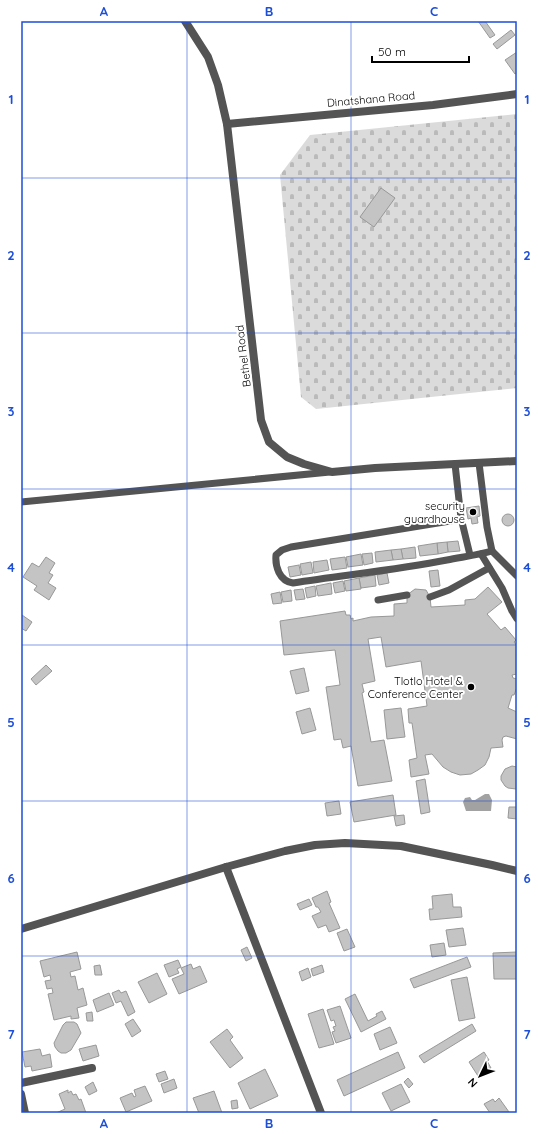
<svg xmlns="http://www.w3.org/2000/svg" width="538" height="1134" font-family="Quicksand,sans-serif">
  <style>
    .cemetery { fill: url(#cemetery-stones) }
    .water { fill: #a2a2a2 }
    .building { fill: #c4c4c4; stroke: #989898 }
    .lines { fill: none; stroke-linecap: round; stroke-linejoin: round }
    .service { stroke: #545454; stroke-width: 7 }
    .minor { stroke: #545454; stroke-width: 8 }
    .tertiary { stroke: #545454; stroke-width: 8 }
    .grid { fill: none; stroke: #1d4ed8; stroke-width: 1; stroke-opacity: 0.55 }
    .poi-dot { fill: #000; stroke: #fff; stroke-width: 1.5 }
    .labels { text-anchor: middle; stroke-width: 4; stroke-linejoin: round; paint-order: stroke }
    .street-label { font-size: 11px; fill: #000; stroke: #fff }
    .poi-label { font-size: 11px; fill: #000; stroke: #fff; text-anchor: end }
    .neatline { fill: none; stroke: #1d4ed8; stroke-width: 1.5 }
    .grid-label { font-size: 13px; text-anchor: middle; font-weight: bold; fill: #1d4ed8 }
  </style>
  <defs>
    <pattern id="cemetery-stones" width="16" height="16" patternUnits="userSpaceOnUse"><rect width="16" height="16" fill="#dbdbdb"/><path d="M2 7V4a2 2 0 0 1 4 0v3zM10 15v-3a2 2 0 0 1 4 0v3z" fill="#bababa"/></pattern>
  </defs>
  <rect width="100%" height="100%" fill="#fff"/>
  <!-- cemetery -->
  <polygon class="cemetery" points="517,114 517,388 316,409 301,397 280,175 310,135"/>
  <!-- water -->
  <polygon class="water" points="485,794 489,794 492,800 491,811 466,811 463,802 465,798 470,797 472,800 475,800"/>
  <!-- building -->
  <g class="building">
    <polygon points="478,21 485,21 495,35 490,38"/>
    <polygon points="511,30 515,35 497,49 493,44"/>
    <polygon points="517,52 517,73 515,74 505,60"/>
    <polygon points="381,188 395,198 374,227 360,217"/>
    <polygon points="479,506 480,516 477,517 478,523 472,524 471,518 468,519 466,508"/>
    <circle cx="508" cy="520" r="6"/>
    <polygon points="458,541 460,551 448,552 447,542"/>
    <polygon points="447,542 448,552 438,554 437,543"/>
    <polygon points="437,543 438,554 420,556 418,546"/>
    <polygon points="415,547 416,558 403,559 401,549"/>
    <polygon points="401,549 403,559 393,560 391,550"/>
    <polygon points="391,550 393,560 376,562 375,552"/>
    <polygon points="372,553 373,563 364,565 362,554"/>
    <polygon points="361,554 363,565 348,567 346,557"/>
    <polygon points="46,557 55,563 49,573 53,575 48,583 56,588 49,600 34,590 37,586 23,577 32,563 39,567"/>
    <polygon points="345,557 347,568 332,570 330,559"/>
    <polygon points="327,560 329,570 314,573 313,562"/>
    <polygon points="311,562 313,573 302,575 300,564"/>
    <polygon points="299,565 301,575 290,577 288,567"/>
    <polygon points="438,570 440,586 431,587 429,571"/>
    <polygon points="387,573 389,583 379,585 377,575"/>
    <polygon points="375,575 376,586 361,588 359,578"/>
    <polygon points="359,578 361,589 346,591 344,581"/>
    <polygon points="343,581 345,591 335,593 333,583"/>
    <polygon points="331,583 332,594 318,596 316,586"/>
    <polygon points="315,586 316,596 307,598 305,588"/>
    <polygon points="488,587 502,602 487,614 501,630 505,627 516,640 514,642 517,646 517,674 512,675 513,678 517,679 517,687 514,695 512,695 508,708 517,712 517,739 506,736 503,737 502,740 503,747 491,748 489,757 485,765 478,770 471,774 460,775 451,772 443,767 432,754 425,755 429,774 411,777 409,760 417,758 412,723 409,723 408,709 427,706 421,661 386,667 381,637 368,639 375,681 362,684 364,692 362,693 371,742 384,740 392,781 358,786 351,746 343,748 341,739 334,740 326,687 340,685 335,650 284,655 280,621 345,611 346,615 350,615 351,619 353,618 353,621 371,617 394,616 394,604 407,603 407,595 415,589 426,590 430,597 431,607 465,605 465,600 475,599"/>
    <polygon points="303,589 305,599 296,600 294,590"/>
    <polygon points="291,590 292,601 283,602 281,592"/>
    <polygon points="280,592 282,603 273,604 271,594"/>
    <polygon points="22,615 32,622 26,631 21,628"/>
    <polygon points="46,665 52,671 36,685 31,679"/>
    <polygon points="304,668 309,691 296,694 290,671"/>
    <polygon points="310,708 316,730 302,734 296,712"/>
    <polygon points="401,708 405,737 387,739 384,710"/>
    <polygon points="512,766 517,767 517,788 516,789 508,788 505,786 501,780 501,776 505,769"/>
    <polygon points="425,779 430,812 421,814 416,781"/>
    <polygon points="393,795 396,815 354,822 350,802"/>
    <polygon points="339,801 341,814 327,816 325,803"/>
    <polygon points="509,807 517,807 517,819 508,818"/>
    <polygon points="404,815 405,824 396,826 394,816"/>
    <polygon points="327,891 331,902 329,903 340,928 329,932 326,925 318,928 312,916 321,912 318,907 316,907 312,898"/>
    <polygon points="452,894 453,907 461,907 462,917 430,920 429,909 433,909 432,896"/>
    <polygon points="309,899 312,905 300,910 297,904"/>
    <polygon points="463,928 466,945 449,947 446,930"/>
    <polygon points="347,929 355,947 344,951 337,933"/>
    <polygon points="444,943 446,955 432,957 430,945"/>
    <polygon points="247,947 252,958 246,961 241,950"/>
    <polygon points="77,952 81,969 70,972 71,977 75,976 78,990 83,988 87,1005 77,1008 79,1018 71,1019 71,1016 54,1020 48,994 53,993 52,988 47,989 45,981 51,980 50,975 44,977 40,961"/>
    <polygon points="517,952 517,979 494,979 493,953"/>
    <polygon points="467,957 471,967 414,988 410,979"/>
    <polygon points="178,960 181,967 177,969 179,973 169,977 164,965"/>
    <polygon points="191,964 193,969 200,966 207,982 179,994 172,979 184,974 181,968"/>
    <polygon points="100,965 102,975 95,975 94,966"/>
    <polygon points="322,965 324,972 313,976 311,969"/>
    <polygon points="308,968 311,977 302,981 299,972"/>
    <polygon points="157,973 167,994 149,1003 138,982"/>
    <polygon points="467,977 475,1018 459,1021 451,980"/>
    <polygon points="119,990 121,993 126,991 135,1012 128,1016 121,1001 116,1003 112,993"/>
    <polygon points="109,993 114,1005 97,1012 93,1000"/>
    <polygon points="355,994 368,1021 377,1016 376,1014 382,1011 386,1019 361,1032 345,999"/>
    <polygon points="340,1006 351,1038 336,1043 332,1032 335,1031 333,1027 336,1026 334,1020 331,1021 327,1010"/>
    <polygon points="323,1009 334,1044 319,1048 308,1014"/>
    <polygon points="92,1012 93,1021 87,1021 86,1013"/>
    <polygon points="133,1019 141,1031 132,1037 125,1024"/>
    <polygon points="66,1022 74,1022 77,1024 81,1033 71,1050 66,1053 61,1053 58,1051 55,1047 54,1043 63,1025"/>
    <polygon points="472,1024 476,1031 424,1063 419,1056"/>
    <polygon points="390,1027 397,1043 380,1050 374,1034"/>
    <polygon points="227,1029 233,1037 230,1040 243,1058 230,1068 210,1042"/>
    <polygon points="96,1045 99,1056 83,1061 79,1049"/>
    <polygon points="40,1049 42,1056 50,1054 52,1067 32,1071 31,1066 25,1067 22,1052"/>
    <polygon points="398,1052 405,1068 344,1096 337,1080"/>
    <polygon points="484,1052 489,1060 487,1061 491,1068 478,1076 469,1062"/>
    <polygon points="265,1069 278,1096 250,1109 238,1083"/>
    <polygon points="165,1071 168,1079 159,1082 156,1074"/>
    <polygon points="408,1078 413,1084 409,1088 404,1082"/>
    <polygon points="174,1079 177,1088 164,1093 161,1084"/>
    <polygon points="93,1082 97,1091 89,1095 85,1087"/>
    <polygon points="401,1084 410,1102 391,1111 382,1093"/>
    <polygon points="145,1086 152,1101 126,1112 120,1098 132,1093 134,1097 136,1096 134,1090"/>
    <polygon points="68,1090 68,1093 71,1091 73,1095 76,1094 79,1100 81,1099 86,1113 56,1113 65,1109 59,1094"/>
    <polygon points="214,1091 222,1113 199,1113 193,1098"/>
    <polygon points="499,1098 509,1112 490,1113 484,1104 493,1099 495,1102"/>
    <polygon points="237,1100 238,1108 232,1109 231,1101"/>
  </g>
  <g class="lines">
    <!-- service -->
    <g class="service">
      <path d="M 455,464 L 461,518 L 450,521 L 291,547 L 282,550 L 276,555 C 275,566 279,581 293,583 C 344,575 396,570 447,560 C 462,557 478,555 492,551 L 487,527 L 479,463"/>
      <polyline points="21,502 330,472"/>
      <polyline points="461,518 470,555"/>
      <polyline points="492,551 517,576"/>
      <polyline points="481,554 502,588 512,611 517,619"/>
      <polyline points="430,597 449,590 489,568"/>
      <polyline points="378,600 407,595"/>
    </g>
    <!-- minor -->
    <g class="minor">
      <polyline points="227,124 433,105 517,94"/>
      <polyline points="226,867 321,1113"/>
      <polyline points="21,1083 92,1068"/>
      <polyline points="21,1094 25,1113"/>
    </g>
    <!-- tertiary -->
    <g class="tertiary">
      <polyline points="185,21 208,57 218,85 227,124 261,420 269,442 287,457 304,464 332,472 375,468 517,461"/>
      <polyline points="21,929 226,867 285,851 315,845 345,843 401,846 492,865 517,871"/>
    </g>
  </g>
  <!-- grid -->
  <path class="grid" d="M 187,21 L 187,1113M 351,21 L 351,1113M 21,178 L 517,178M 21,333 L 517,333M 21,489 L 517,489M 21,645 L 517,645M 21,801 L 517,801M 21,956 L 517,956"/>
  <!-- markers -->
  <g class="poi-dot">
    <circle cx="473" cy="512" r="4"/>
    <circle cx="471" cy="687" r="4"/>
  </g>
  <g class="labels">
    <!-- street labels -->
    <g class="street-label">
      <text transform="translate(371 99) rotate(-5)" y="4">Dinatshana Road</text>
      <text transform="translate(243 356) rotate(-97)" y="4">Bethel Road</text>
    </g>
    <!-- poi labels -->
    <g class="poi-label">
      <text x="465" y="510">security<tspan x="465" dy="13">guardhouse</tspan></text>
      <text x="463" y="685">Tlotlo Hotel &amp;<tspan x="463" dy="13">Conference Center</tspan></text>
    </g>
  </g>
  <!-- border -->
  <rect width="538" height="1134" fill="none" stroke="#ffffff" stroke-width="44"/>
  <!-- north arrow -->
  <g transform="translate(480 1076) rotate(227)" stroke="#ffffff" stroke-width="3" paint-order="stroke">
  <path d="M0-3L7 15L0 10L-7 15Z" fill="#000000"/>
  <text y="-6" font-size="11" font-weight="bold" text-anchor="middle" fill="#000000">N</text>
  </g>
  <!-- scale -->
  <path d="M372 56v6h97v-6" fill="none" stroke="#000000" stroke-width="2"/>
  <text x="378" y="56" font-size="12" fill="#000000" stroke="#ffffff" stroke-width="3" paint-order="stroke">50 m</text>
  <rect x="22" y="22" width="494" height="1090" class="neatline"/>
  <g class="grid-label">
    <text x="104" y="16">A</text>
    <text x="269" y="16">B</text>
    <text x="434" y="16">C</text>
    <text x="11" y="104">1</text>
    <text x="527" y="104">1</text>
    <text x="11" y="260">2</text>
    <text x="527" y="260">2</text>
    <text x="11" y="416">3</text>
    <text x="527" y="416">3</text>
    <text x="11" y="572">4</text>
    <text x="527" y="572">4</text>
    <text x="11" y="727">5</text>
    <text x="527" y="727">5</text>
    <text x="11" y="883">6</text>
    <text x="527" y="883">6</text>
    <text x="11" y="1039">7</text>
    <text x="527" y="1039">7</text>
    <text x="104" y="1128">A</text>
    <text x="269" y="1128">B</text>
    <text x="434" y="1128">C</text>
  </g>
</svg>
